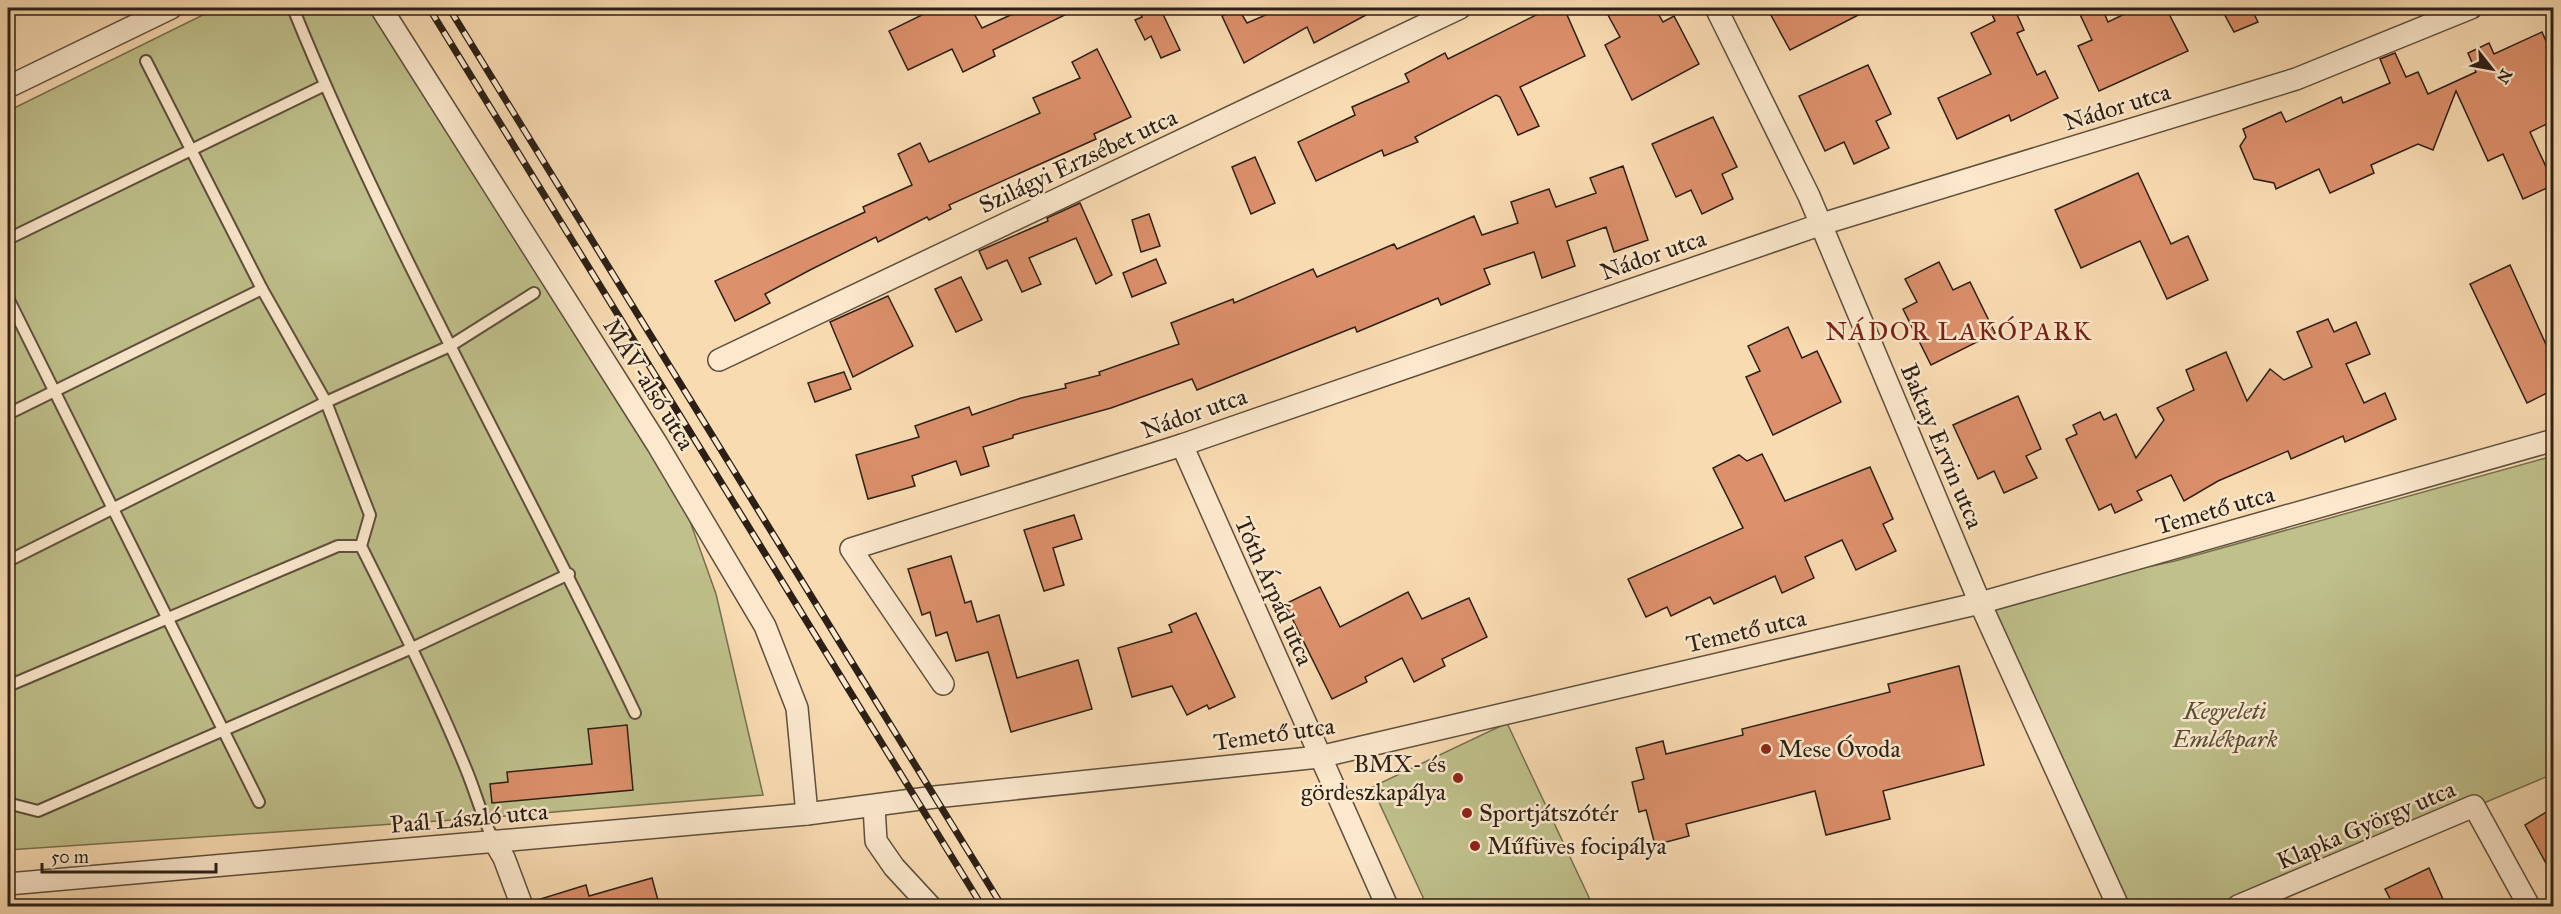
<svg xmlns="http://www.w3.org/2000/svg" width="2561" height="914" font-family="'IM FELL Great Primer',serif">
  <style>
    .green { fill: #bfc08b; stroke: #767050; stroke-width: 1.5 }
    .building { fill: #dc906b; stroke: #2c2016; stroke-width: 1.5 }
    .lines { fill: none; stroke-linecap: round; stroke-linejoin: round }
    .service-casing { stroke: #5f4f3d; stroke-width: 14 }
    .minor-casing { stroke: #5f4f3d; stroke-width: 24 }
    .service { stroke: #fbe8cd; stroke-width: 10 }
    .minor { stroke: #fbe8cd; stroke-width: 21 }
    .rail-casing { stroke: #2c2016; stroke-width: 7 }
    .rail { stroke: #fbe8cd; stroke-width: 4.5; stroke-dasharray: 14; stroke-linecap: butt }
    .poi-dot { fill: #8f2418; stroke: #fbe8cd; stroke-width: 2 }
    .labels { text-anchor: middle; stroke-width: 5; stroke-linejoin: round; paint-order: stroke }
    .street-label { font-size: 24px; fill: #2c2016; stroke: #fbe8cd }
    .park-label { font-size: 24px; font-style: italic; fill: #585039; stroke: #fbe8cd }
    .poi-label { font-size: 24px; fill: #2c2016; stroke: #fbe8cd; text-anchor: start }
    .neighbourhood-label { font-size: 26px; letter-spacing: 1.5px; fill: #7a1f14; stroke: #fbe8cd }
  </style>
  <rect width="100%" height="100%" fill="#f9dbb2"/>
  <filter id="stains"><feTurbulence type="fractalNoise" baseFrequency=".00333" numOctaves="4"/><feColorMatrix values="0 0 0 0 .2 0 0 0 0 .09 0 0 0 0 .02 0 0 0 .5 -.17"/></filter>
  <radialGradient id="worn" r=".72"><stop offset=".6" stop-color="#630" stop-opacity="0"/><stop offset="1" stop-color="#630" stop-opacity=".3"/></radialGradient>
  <!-- green -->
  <g class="green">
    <polygon points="217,8 374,8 662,443 716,594 763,795 482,818 8,850 8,111"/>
    <polygon points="2553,456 2553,774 2238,906 2118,906 1980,603 2175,561"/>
    <polygon points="1507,723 1593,906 1427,906 1372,787"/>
  </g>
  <!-- building -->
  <g class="building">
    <polygon points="936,8 971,8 982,28 1026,8 1079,8 993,50 995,56 963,72 952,49 908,70 889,31"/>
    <polygon points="1138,8 1160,8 1180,50 1161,58 1151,36 1145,40 1135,20 1142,17"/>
    <polygon points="1238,8 1247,23 1282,8 1379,8 1314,43 1307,27 1244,63 1222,16"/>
    <polygon points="1550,8 1564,8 1585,56 1520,87 1539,126 1518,135 1500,97 1496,95 1415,137 1418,142 1384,156 1382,150 1316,181 1298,142 1355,115 1352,107 1409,82 1405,74 1445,53 1448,59"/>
    <polygon points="1621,8 1655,8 1663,22 1674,16 1699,64 1632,100 1605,45 1620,37 1608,15"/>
    <polygon points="1767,8 1872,8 1790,50"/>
    <polygon points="1989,8 2014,8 2024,30 2017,33 2037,75 2045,71 2058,98 2011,121 2009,115 1957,139 1938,98 1991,74 1971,33 1995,21"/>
    <polygon points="2077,8 2102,8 2108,22 2137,8 2166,8 2188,51 2099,91 2078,46 2092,40"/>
    <polygon points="2221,8 2251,8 2258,22 2234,32"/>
    <polygon points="2542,32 2553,57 2553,121 2530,132 2552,180 2547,188 2523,199 2503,154 2488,161 2456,91 2433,150 2418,144 2371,165 2374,173 2330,193 2319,169 2276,189 2274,183 2254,179 2240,146 2246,137 2243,129 2281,112 2286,122 2341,97 2343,103 2390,83 2380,59 2395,53 2406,77 2418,72 2428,94 2476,72 2468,53 2489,43 2494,54"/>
    <polygon points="1097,49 1131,117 1094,134 1096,139 949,205 951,209 929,220 927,217 878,242 876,237 810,270 765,294 770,303 735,321 715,281 865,212 863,207 912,185 898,154 920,143 929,162 1040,113 1033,98 1080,78 1072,62"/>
    <polygon points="1868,65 1891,114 1876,121 1889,148 1854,164 1844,142 1825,151 1799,96"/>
    <polygon points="1713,117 1737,167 1722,174 1733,199 1702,214 1691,190 1676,197 1652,144"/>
    <polygon points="1255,157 1275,203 1251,214 1232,167"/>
    <polygon points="1623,166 1648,240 1614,252 1606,227 1567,241 1575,266 1542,278 1534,252 1484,269 1490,284 1441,305 1438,298 1357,332 1355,327 1197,390 1192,379 1111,408 1013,435 1013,438 983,447 989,466 961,475 956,461 912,476 915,486 868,499 856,455 919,437 915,426 969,407 972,415 1021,398 1066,388 1065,384 1100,375 1099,372 1179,344 1171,323 1233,299 1234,303 1313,269 1317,277 1394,244 1397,249 1474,216 1482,235 1518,223 1511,202 1549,189 1556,207 1596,193 1590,178"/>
    <polygon points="2138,173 2171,244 2188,236 2208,280 2167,299 2140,241 2081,268 2055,210"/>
    <polygon points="1080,203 1112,275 1096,284 1076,238 1029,258 1041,284 1022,292 1007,260 987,269 979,251 1048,221 1047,218"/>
    <polygon points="1149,214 1160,246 1141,252 1132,220"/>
    <polygon points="1156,259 1166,283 1132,297 1123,273"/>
    <polygon points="1939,262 1953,290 1970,282 1995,333 1931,365 1903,309 1917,302 1905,279"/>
    <polygon points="2510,265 2553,360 2553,390 2527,403 2470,284"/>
    <polygon points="961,277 982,320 956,332 935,289"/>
    <polygon points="888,296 913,346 853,377 830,322"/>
    <polygon points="2328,319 2334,332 2356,322 2370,354 2346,364 2364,403 2385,393 2396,419 2345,442 2343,436 2291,459 2288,451 2218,481 2184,501 2171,475 2137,491 2142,500 2115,513 2111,504 2099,510 2066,439 2077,434 2073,425 2100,412 2104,420 2116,414 2136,458 2164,420 2157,408 2194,390 2186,370 2226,352 2247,401 2270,369 2284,380 2312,367 2297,332"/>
    <polygon points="1788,327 1802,358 1817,351 1841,402 1773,435 1746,377 1760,371 1748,346"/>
    <polygon points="844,372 851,389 815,402 808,383"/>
    <polygon points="2018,396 2041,449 2026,456 2037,478 2004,493 1994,471 1978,479 1953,425"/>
    <polygon points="1762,454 1785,501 1870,467 1893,519 1883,524 1896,551 1856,570 1842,540 1805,557 1814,578 1782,593 1775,576 1714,604 1710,597 1671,616 1667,607 1646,617 1628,579 1743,528 1713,468 1739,455 1747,461"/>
    <polygon points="1074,515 1082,539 1053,548 1064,585 1044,591 1024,530"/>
    <polygon points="951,556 965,603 971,601 977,622 999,615 1017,678 1078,660 1092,709 1011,732 988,652 956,661 947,632 936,636 930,612 922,615 908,569"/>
    <polygon points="1320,587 1340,627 1408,592 1422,619 1469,598 1487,637 1442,659 1445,666 1414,682 1402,658 1365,677 1367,682 1332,699 1285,604"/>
    <polygon points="1196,613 1235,697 1209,709 1207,705 1187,715 1172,686 1132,697 1118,648 1172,632 1169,625"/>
    <polygon points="1959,666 1984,765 1883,791 1890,819 1826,835 1815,791 1686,824 1689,836 1655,845 1646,810 1639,812 1632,782 1644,779 1636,748 1663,741 1666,754 1743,735 1742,729 1890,692 1888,684"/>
    <polygon points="627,725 633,790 492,803 490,784 508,782 507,772 592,764 588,729"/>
    <polygon points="2553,808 2553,876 2525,825"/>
    <polygon points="2429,868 2446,906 2394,906 2385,889"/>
    <polygon points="652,878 659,904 649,906 534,906 534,901 586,885 589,896"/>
  </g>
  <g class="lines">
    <!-- service casing -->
    <g class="service-casing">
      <g id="service">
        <path d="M 293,8 C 391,250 523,477 635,713"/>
        <path d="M 146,61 L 262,289 L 326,402 L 370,515 L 361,546 C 398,620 435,693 466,769 C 476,793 482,818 494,841"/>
        <polyline points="8,239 325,85"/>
        <polyline points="8,298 259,802"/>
        <polyline points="8,414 262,289"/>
        <polyline points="8,561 326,402 450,346 534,293"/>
        <polyline points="8,686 338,546 361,546"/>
        <polyline points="8,798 11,804 38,811 412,648 569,574"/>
      </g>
    </g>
    <!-- minor casing -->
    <g class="minor-casing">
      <g id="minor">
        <polyline points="381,8 657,444 765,626 797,708 807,814"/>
        <polyline points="1716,8 1809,196 1980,603 2118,906"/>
        <polyline points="8,87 171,8"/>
        <polyline points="719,360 1460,8"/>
        <polyline points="1182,445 1387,906"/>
        <polyline points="943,684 851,549 1182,445 1822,224 2296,79 2471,8"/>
        <polyline points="874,806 876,841 894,867 930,906"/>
        <polyline points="494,841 504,858 522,906"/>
        <polyline points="8,884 807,814 935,797 1319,757 1980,603 2554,440"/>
        <polyline points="2238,906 2474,806 2529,906"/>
      </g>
    </g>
    <!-- service -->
    <use href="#service" class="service"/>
    <!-- minor -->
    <use href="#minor" class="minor"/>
    <!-- rail casing -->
    <g class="rail-casing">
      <g id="rail">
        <polyline points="429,8 982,906"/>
        <polyline points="449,8 1002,906"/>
      </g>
    </g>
    <!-- rail -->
    <use href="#rail" class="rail"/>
  </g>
  <!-- markers -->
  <g class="poi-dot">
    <circle cx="1766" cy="749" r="6"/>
    <circle cx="1458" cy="778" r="6"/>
    <circle cx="1467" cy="813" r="6"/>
    <circle cx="1475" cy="846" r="6"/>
  </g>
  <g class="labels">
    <!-- street labels -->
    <g class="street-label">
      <text transform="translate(2117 107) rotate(-17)" y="8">Nádor utca</text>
      <text transform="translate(1078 161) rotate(-25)" y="8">Szilágyi Erzsébet utca</text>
      <text transform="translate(1653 255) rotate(-19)" y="8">Nádor utca</text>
      <text transform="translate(649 384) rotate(58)" y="8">MÁV-alsó utca</text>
      <text transform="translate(1194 413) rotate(-19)" y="8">Nádor utca</text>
      <text transform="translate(1942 446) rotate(67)" y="8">Baktay Ervin utca</text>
      <text transform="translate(2215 510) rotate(-16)" y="8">Temető utca</text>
      <text transform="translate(1274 591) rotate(66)" y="8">Tóth Árpád utca</text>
      <text transform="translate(1746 631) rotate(-13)" y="8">Temető utca</text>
      <text transform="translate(1274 734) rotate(-8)" y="8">Temető utca</text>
      <text transform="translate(469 818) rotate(-5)" y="8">Paál László utca</text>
      <text transform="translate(2366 825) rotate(-23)" y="8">Klapka György utca</text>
    </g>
    <!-- park labels -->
    <g class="park-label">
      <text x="2225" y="719">Kegyeleti<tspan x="2225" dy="28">Emlékpark</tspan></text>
    </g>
    <!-- poi labels -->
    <g class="poi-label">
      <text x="1778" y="757">Mese Óvoda</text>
      <text x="1446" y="772" text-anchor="end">BMX- és<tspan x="1446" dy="28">gördeszkapálya</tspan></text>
      <text x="1479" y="821">Sportjátszótér</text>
      <text x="1487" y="854">Műfüves focipálya</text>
    </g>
    <!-- neighbourhood labels -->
    <g class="neighbourhood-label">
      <text x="1959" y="340">NÁDOR LAKÓPARK</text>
    </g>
  </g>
  <!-- margin -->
  <rect width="2561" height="914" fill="none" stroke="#f9dbb2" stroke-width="30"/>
  <rect x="9" y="9" width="2543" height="896" fill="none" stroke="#2c2016" stroke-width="3"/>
  <rect x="15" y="15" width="2531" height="884" fill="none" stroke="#2c2016" stroke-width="1.5"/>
  <!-- north arrow -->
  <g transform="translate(2492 69) rotate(121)" stroke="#fbe8cd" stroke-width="4.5" paint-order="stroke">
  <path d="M0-4.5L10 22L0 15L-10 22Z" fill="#2c2016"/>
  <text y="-9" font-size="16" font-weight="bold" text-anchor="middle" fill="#2c2016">N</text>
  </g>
  <!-- scale -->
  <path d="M42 863v9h174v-9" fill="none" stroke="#2c2016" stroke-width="3"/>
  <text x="51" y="863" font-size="18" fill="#2c2016" stroke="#fbe8cd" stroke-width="4.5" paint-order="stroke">50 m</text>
  <rect width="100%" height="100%" filter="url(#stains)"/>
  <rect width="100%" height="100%" fill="url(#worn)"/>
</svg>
